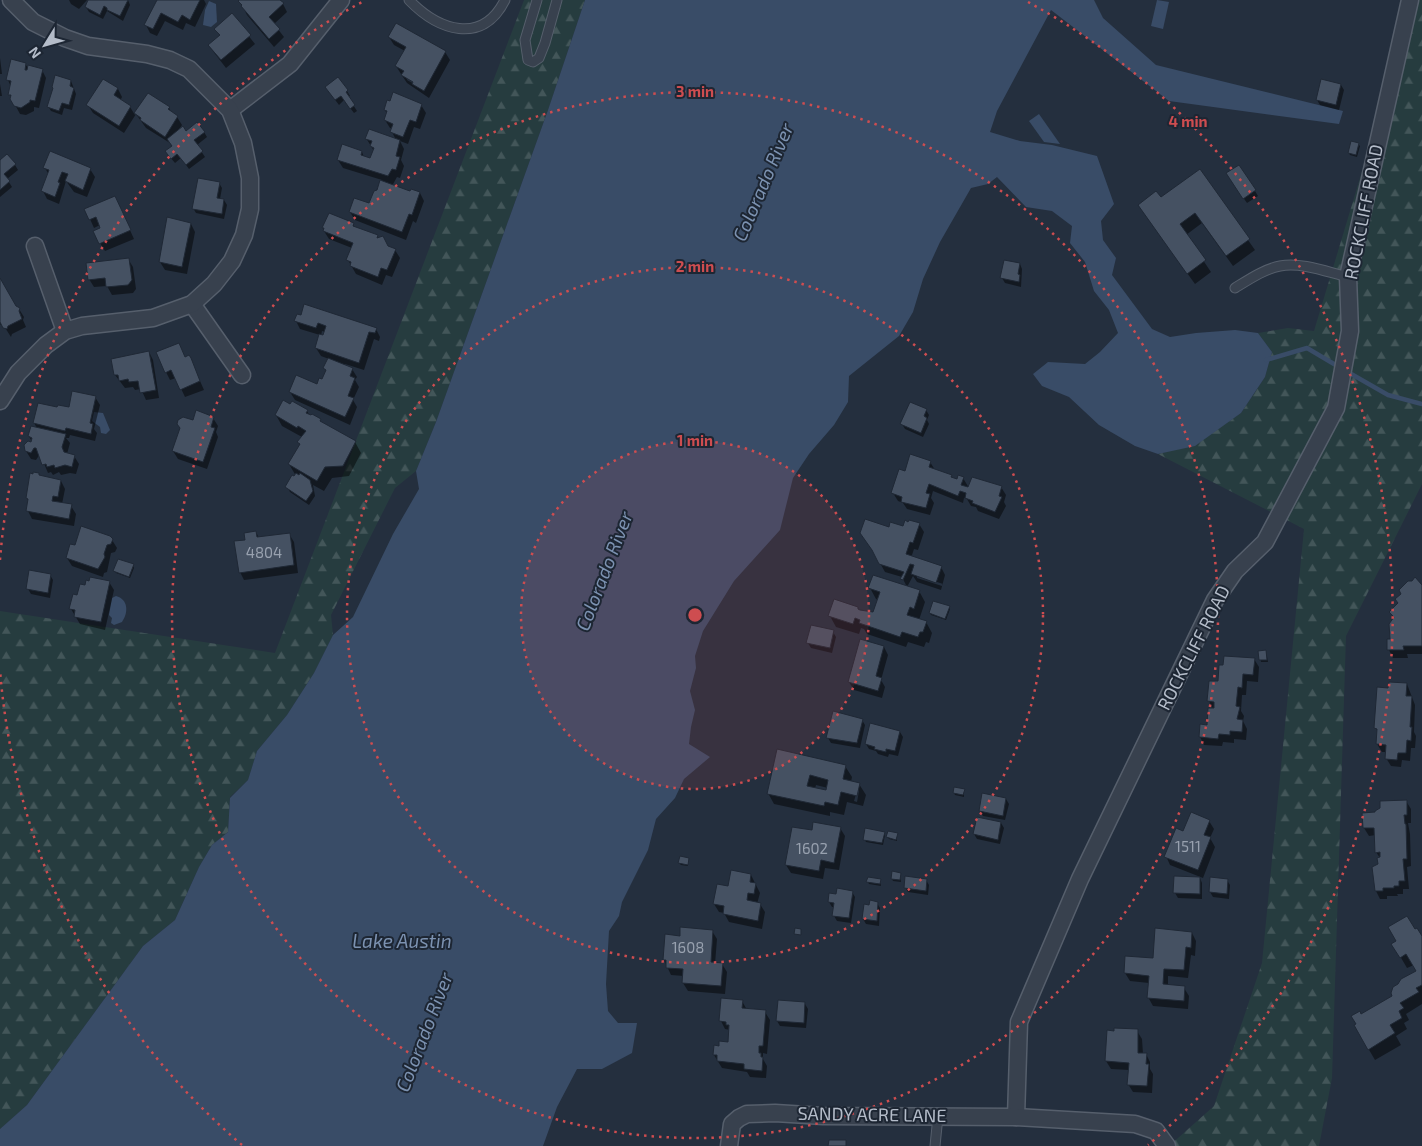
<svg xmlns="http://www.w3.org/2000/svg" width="1422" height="1146" font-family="'Exo 2',sans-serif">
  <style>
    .forest { fill: url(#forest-firs) }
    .water { fill: #394c67 }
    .shadow { fill: #0007; fill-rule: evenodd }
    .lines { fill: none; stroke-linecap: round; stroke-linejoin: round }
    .stream { stroke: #394c67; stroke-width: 4.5 }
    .building { fill: #455162; stroke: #1f2835; fill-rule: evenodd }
    .lane-casing { stroke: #565f6c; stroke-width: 11 }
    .street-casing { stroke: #565f6c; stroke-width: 19 }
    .lane { stroke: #38414e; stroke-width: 9 }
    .street { stroke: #38414e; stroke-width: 16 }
    .ring { fill: none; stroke: #ce4d50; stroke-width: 2.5; stroke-dasharray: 2.5 5 }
    .labels { text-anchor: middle; stroke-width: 4; stroke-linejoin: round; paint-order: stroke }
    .number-label { font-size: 15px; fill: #98a1af }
    .street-label { font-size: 18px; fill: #b4bcc9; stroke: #1d2633 }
    .water-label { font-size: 19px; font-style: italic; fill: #7c92b1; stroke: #1d2633 }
    .centre { fill: #ce4d50; stroke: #1d2633; stroke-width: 2.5 }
    .ring-label { font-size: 15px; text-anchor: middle; font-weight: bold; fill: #ce4d50; stroke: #1d2633; stroke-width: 4; stroke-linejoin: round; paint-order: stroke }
  </style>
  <defs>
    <pattern id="forest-firs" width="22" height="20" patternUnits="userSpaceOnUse" patternTransform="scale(1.25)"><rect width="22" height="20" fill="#263c3f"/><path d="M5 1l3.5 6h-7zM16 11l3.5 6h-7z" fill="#435659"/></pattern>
  </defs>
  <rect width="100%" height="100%" fill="#242f3e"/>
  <!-- forest -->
  <g class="forest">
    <polygon points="524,0 585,0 548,110 436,422 416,471 395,488 331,615 333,635 314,673 287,715 257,751 248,780 230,797 228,832 212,845 199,867 175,920 143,946 27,1105 0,1129 0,611 275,653"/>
    <polygon points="1403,0 1422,0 1422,484 1346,636 1332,1078 1319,1146 1169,1146 1214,1106 1262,963 1304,529 1158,454 1195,445 1241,413 1265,377 1272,352 1258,333 1288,328 1314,331 1378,118"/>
  </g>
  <!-- water -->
  <g class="water">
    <polygon points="585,0 1094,0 1103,18 1156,65 1343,111 1339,124 1169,101 1051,10 997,111 990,132 1020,141 1052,145 1097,156 1114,204 1101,221 1103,240 1116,258 1112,275 1152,329 1170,337 1196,333 1235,330 1258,333 1272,352 1265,377 1241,413 1195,446 1158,454 1135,446 1099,425 1069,397 1042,386 1033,374 1048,362 1085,364 1100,352 1118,333 1109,310 1094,291 1085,262 1070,243 1072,226 1052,211 1026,207 997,177 988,184 971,188 940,242 923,279 913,312 899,336 849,376 848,402 834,425 809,454 793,478 780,530 734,581 703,631 695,656 696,668 690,691 695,710 691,727 689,744 710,757 684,779 675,798 656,819 648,850 622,902 619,916 609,931 606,984 608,1011 618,1023 637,1023 632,1053 602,1069 577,1069 557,1107 543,1146 0,1146 0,1129 27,1105 143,946 175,920 199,867 212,845 228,832 230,798 248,780 257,751 287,715 314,673 333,635 353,617 393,534 419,489 416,471 436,422 548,110"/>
    <polygon points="1157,0 1169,2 1163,29 1151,26"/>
    <polygon points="209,1 216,4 217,22 211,27 203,25 205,10"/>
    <polygon points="1039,114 1060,144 1044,142 1029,121"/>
    <polygon points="94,412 103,413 110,430 106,434 101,433 100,427 92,421"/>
    <path d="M 116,596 C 128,599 129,612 122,622 L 114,625 L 111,623 L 112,618 L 109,615 L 112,598 Z"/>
  </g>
  <!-- shadow -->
  <g class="shadow">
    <polygon points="69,0 87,0 79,9 71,4"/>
    <polygon points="89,0 128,0 130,5 123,21 107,11 103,19 89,12 86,7"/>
    <polygon points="158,0 204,0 206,4 195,27 186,23 183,30 165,21 157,36 150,33 146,25"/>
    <polygon points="241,0 279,0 283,4 287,12 274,24 284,37 274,47 247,15 240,1"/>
    <polygon points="232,15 255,44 226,68 209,46 220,36 216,29"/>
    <path d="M 389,37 L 445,52 L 450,60 L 429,98 L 407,83 L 401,74 L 396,66 L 405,51 L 394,45 ZM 407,77 L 418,86 L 407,80 Z"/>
    <polygon points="0,58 2,74 0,74"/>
    <polygon points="25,64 29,69 42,70 46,78 39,108 34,107 34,111 26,115 20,114 12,99 10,94 11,87 8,80"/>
    <polygon points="338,79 347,91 350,96 348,97 357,111 354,113 344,100 339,105 330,93"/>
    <polygon points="71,81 76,94 72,110 64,108 62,115 51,111 48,106"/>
    <polygon points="103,81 118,89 122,97 120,101 130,107 135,115 148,94 169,108 172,113 177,117 182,125 178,131 204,132 207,137 197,145 205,157 189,169 181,158 175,163 170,157 173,147 170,143 146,128 136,114 124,133 93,113 88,105"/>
    <polygon points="0,84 2,96 0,96"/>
    <polygon points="1341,85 1344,90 1339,110 1320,105 1317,100"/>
    <polygon points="421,105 426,113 420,129 414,127 408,144 400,141 404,149 401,160 404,166 400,178 397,177 392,186 410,192 420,193 424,201 416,223 413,221 406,240 355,220 350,212 369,205 382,180 343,168 338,160 362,152 364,157 371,159 374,151 366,138 396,140 392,132 393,129 390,128 385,120 387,114 385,110"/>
    <polygon points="1358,144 1360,146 1357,157 1350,155 1349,153"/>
    <polygon points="0,161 15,165 18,170 7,179 12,187 0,197"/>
    <polygon points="45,168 90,169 95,177 87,197 74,192 66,181 59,204 47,199 43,191 49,175"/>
    <polygon points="1199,171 1255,250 1233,266 1202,223 1186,235 1211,272 1195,284 1146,216 1160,199"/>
    <polygon points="1230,179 1255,191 1258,196 1247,203"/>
    <polygon points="219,183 222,188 220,199 224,200 227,205 224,219 196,213 193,208"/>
    <polygon points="115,197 134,239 105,251 100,243 102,228 100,225 94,228 86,210"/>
    <polygon points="191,224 195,232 187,274 165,270 160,262"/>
    <polygon points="353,224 355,228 377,236 388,247 395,250 400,258 392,277 386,275 382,285 356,274 348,260 352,248 329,239 324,231 324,228"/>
    <polygon points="128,259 133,267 136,289 133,293 112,295 107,286 94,287 89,279"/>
    <polygon points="1020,264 1022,269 1021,287 1005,283 1002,278"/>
    <polygon points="0,281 15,307 19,309 24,317 23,320 26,327 12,334 11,337 2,323 0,325"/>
    <path d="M 296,321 L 376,329 L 380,337 L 379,341 L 374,339 L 364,370 L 345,364 L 345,366 L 352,369 L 357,377 L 355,380 L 359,387 L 353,400 L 357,407 L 350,425 L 295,400 L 290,392 L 318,385 L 322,381 L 326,371 L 325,368 L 329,359 L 321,356 L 316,348 L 320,335 L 300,329 ZM 322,331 L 325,332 L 324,337 L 321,336 Z"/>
    <polygon points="149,352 153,360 159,398 146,400 141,389 135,390 133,387 125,388 115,375"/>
    <polygon points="185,358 193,365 204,390 185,397 176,378 170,380 166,372"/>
    <polygon points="95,397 100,405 94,429 97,433 95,441 70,435 69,438 66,438 70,443 67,454 74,456 79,464 76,474 70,473 61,475 59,472 53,475 51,472 48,473 40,454 36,460 31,459 26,451 32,442 29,436 37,428 34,423"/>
    <polygon points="291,405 307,411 311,418 320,420 322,423 355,442 361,453 349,476 332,478 324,491 313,485 315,496 309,505 290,492 287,487 296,476 289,464 300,445 299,442 302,437 282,426 276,415"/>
    <polygon points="926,410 929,415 927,420 929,424 923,437 905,429 902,424"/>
    <polygon points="213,418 218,426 216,432 218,437 207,469 178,459 173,451 194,422"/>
    <polygon points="930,462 935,470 951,476 953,479 957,480 963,478 969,488 1001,487 1006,495 1004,502 1006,506 999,519 978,511 976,507 971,506 967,499 964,498 963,503 933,491 931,498 934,503 930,515 907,509 903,503 898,501 893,493 906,472"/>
    <polygon points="40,477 61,481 65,489 62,504 71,506 76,514 74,526 32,519 28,511 29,502 27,498"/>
    <path d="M 919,524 L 924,532 L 918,550 L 914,549 L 911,558 L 941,567 L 945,575 L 941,590 L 917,582 L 913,576 L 907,587 L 919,591 L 925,602 L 919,620 L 926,622 L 932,633 L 929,643 L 926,642 L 924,647 L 908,642 L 906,647 L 867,634 L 864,629 L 861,628 L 859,634 L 836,627 L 830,616 L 858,610 L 874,614 L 878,600 L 876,599 L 870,588 L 907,587 L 902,577 L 885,572 L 880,563 L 890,528 ZM 917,575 L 943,584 L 942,586 L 917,578 Z"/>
    <polygon points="256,532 259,538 289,534 294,542 298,573 244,580 240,572 247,541"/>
    <polygon points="112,540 117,548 115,552 111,553 107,572 104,573 103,577 72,566 67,558"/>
    <polygon points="133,565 134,568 130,578 116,573 115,571"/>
    <polygon points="50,575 53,580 50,598 31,594 28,589"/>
    <polygon points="109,582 114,590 105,630 80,624 71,609 77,597 86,586"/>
    <polygon points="1422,587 1422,654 1407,654 1408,658 1393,658 1389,650 1388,640 1391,640 1394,619 1391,612"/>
    <polygon points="949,607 950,609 946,620 931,615 930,613"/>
    <polygon points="833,632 836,637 832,653 811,648 808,643"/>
    <polygon points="884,647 888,655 881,680 885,687 882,698 854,690 849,682"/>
    <polygon points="1266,651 1268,662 1261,662 1259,652"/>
    <polygon points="1254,659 1259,667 1258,682 1247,681 1246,695 1242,695 1241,711 1244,716 1243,721 1247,729 1246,740 1234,739 1234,743 1223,742 1222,746 1204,745 1200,737 1208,726 1213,709 1209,701 1219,683"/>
    <polygon points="1407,684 1415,705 1414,732 1416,736 1415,748 1411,748 1410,761 1402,760 1401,767 1391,766 1386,758 1386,752 1382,752 1377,744 1378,732 1376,728 1390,689"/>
    <polygon points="862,720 865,725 860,748 831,743 828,738"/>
    <polygon points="900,732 903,737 898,756 889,754 888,757 878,754 876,751 869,749 866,744"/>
    <path d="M 778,750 L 845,766 L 852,777 L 851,782 L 859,784 L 866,795 L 863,806 L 847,802 L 844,815 L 830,812 L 830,816 L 774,804 L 768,793 ZM 816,785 L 828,788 L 827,792 L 815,789 ZM 857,791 L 859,791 L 857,802 L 854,801 Z"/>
    <polygon points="964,790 964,797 955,795 954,793"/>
    <polygon points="1006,799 1009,804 1005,820 983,816 980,810"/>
    <polygon points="1406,801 1411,809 1411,823 1408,823 1410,834 1411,866 1407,867 1409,889 1403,889 1403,894 1397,894 1398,896 1387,896 1387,899 1380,899 1376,891 1380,858 1376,852 1376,835 1369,836 1364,828 1376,814"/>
    <polygon points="1209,821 1214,829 1210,838 1215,847 1203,878 1170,865 1166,856 1184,833"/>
    <polygon points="1001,823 1004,828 1000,844 977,839 974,834"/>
    <polygon points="840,828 845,836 839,870 825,868 823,879 791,873 786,865 813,832"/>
    <polygon points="884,833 885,835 883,845 866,842 865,840"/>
    <polygon points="897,835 897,841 889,839 888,837"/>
    <polygon points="688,859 688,866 681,865 679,863"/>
    <polygon points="900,874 901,882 893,881 892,879"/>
    <polygon points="751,875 760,893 757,904 760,904 765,912 762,929 729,922 724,913 719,912 714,904 729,888"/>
    <polygon points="1175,878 1200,878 1202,883 1202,899 1178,898 1175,893"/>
    <polygon points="1211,879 1227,880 1230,885 1229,899 1213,897 1210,892"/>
    <polygon points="880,880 881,886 869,884 868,882"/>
    <polygon points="926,880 929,885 928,895 908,892 905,887"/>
    <polygon points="852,892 855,897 851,923 837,921 834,916 835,907 832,907 829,902 837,896"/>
    <polygon points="877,903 880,908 879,926 866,924 863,919 870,906"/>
    <polygon points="712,931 717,939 715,964 722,964 727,972 725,994 688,991 683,983 684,976 671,975 664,960 681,937"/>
    <polygon points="1415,931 1422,937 1422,1004 1406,1014 1409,1020 1404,1023 1407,1029 1396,1036 1401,1045 1375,1060 1355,1026 1361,1015 1394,997 1417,971 1414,965 1407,968 1393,944"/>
    <polygon points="1192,933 1196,941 1195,956 1191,955 1188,978 1168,976 1168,986 1184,988 1189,996 1188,1009 1153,1006 1148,997 1149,983 1130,981 1125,973 1126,957 1154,960"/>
    <polygon points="742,1001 747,1010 765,1012 770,1020 767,1054 763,1053 763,1059 767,1066 766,1078 750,1077 747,1072 722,1068 714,1055 720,1047 729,1043 730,1030 725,1029 721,1021"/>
    <polygon points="805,1004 808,1009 806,1028 780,1026 777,1021"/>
    <polygon points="1137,1031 1142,1039 1143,1054 1146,1054 1150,1062 1150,1069 1153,1074 1152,1093 1133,1092 1128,1084 1129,1070 1111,1069 1106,1061"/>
  </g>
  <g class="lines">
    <!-- stream -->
    <g class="stream">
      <polyline points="1266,360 1307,348 1339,367"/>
      <polyline points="1346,371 1388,395 1422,404"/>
    </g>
  </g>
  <!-- building -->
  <g class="building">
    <polygon points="88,0 128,0 120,16 107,10 107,8 104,6 100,15 85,7"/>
    <polygon points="157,0 200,0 190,20 182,15 178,22 161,13 153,29 144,25"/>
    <polygon points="239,0 280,0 284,3 269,17 280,29 269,39 241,6 242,5 238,1"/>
    <polygon points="232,13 251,35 221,60 208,45 220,35 214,29"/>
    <polygon points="396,23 446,51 424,91 412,84 413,82 401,75 404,71 395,66 406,47 388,37"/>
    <polygon points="11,59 26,63 25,70 27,70 28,65 43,69 35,101 30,100 30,102 21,108 14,106 10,99 11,95 8,95 11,81 6,80"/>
    <polygon points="55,75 71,80 70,86 74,88 69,105 62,103 59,111 47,107 53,88 52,87"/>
    <polygon points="338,77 348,90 346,92 355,105 350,109 341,96 335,100 325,87"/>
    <polygon points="103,79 118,88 114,95 131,106 119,126 86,105"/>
    <polygon points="1321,79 1341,84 1336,105 1316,100"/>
    <polygon points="393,92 422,104 416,122 410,120 403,137 390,132 393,124 384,120 387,111 384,110 387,100 390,101"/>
    <polygon points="148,93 170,107 168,109 178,116 165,137 140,120 141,118 134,113"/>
    <polygon points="197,122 205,132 194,140 203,151 186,165 177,154 171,159 165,151 172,146 167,139 183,126 186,131"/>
    <polygon points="369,129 400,140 396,156 400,157 396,170 392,169 388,176 337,160 342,144 362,151 361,155 370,158 374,148 370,146 372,141 365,139"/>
    <polygon points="1351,141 1359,143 1356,155 1348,153"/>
    <polygon points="50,151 91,168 83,190 65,181 68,174 62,172 58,182 60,183 55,197 41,191 49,170 43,168"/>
    <polygon points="7,154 16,164 4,174 10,181 0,190 0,160"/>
    <polygon points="1239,165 1256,190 1243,199 1226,173"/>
    <polygon points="1200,169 1250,239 1226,256 1195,213 1180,224 1206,260 1187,274 1138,205 1156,191 1161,197"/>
    <polygon points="198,178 220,182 217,198 224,199 222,214 192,209"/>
    <polygon points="380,180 407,190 410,191 411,189 420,192 412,215 409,214 402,232 349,212 354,198 369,203 374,191 377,190"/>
    <polygon points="115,196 131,230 99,244 93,231 100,228 99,225 96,217 89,220 84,209"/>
    <polygon points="329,213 354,223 353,226 378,235 377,238 383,236 388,246 396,249 387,270 381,268 378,277 350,266 351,262 346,260 353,243 323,231 324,228 322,228"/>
    <polygon points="167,217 191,223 182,267 159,262"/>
    <polygon points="129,258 132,280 128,285 106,287 105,278 88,280 86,263"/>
    <polygon points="1004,260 1020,263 1018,274 1020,275 1019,282 1000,278"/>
    <polygon points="0,278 16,306 20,308 19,311 22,319 8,326 7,329 3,328 0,322"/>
    <polygon points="304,304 377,328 375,333 369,332 359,363 315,348 319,334 323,335 326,326 318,323 316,328 294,321 297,314 301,315"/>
    <polygon points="179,343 185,357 189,355 191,358 200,381 180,390 171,370 165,373 156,352"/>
    <polygon points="149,351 156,390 140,393 138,381 129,382 128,379 119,381 118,375 114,375 111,359"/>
    <polygon points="328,358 353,368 350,376 355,378 348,396 354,398 345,417 289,392 296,375 317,384 319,378 322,379 326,370 323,368"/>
    <polygon points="72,391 96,396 90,423 93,424 91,434 66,428 65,431 33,423 38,403 57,407 58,405 69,407"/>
    <polygon points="283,400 290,404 292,401 308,410 306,413 311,415 312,414 321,419 320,421 356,441 343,466 325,467 317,481 288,464 300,444 297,442 306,431 298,426 297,428 275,415"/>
    <polygon points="910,402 927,409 924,416 927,418 921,433 900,424"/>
    <polygon points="196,410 214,417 211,427 215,428 203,462 172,451 180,428 177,424 178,420 183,417 193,420"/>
    <polygon points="31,426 66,434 62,447 64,452 75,455 72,467 65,465 55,468 54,465 47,467 46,464 42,465 36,448 34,448 31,453 25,451 24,445 28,441 31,442 32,438 28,436"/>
    <polygon points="910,454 931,461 929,467 952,475 951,477 957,479 958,475 964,477 961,485 968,487 972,477 1002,486 999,496 1002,497 995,512 972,503 973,501 965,498 966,493 960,491 958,496 929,484 926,493 930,494 926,508 901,502 902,497 891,493 899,469 905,471"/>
    <polygon points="33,472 39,473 39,475 61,480 58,497 53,496 52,501 72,504 69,519 26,511 28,499 26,498 30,473 33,474"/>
    <polygon points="296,473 299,475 300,473 310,480 313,491 306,501 285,487 292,475 294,476"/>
    <polygon points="865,519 889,527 890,522 903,526 905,520 908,522 909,520 920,523 913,543 910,542 906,554 942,566 936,583 911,574 914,565 910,564 903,580 900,579 904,572 879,564 872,550 860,533"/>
    <polygon points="81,526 110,536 113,539 111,544 107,545 104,554 105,557 98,569 66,558 70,544 75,545"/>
    <polygon points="256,531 257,537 290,533 294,565 239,573 234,541 245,540 244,533"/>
    <polygon points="118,559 134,564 129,577 113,571"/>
    <polygon points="29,570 51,574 48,593 26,589"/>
    <polygon points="873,575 920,590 914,609 910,607 907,615 927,621 923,632 920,632 918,637 902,632 900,637 859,623 860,620 855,618 853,624 828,616 834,599 858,607 858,609 860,610 873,612 880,592 868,588"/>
    <polygon points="90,577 110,581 101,622 74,617 75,610 69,609 73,594 77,595 80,584 85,585 86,580 89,581"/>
    <polygon points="1415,577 1422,585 1422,646 1403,646 1404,650 1387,650 1387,639 1390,639 1389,624 1394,617 1389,612 1398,603 1395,599 1401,594 1399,590 1408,581 1412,581"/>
    <polygon points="933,601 950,606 945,619 929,613"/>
    <polygon points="811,625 834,630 830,648 806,643"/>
    <polygon points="860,639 884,646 876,676 882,678 878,691 848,682"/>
    <polygon points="1266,650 1267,660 1259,660 1258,651"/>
    <polygon points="1224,656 1255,658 1253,675 1243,674 1242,688 1238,687 1236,706 1240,707 1237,719 1243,720 1242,732 1230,731 1230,735 1219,734 1218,739 1199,737 1200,724 1207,725 1208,708 1214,708 1214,702 1207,701 1209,681 1218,681 1219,665 1223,665"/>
    <polygon points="1389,682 1407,683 1406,696 1412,696 1410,727 1412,727 1411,741 1407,740 1406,753 1398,753 1397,760 1385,759 1386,745 1376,744 1377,729 1374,728 1377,687 1388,688"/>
    <polygon points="833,711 863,719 857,743 826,738"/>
    <polygon points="870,723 900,731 895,751 886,749 886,752 874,749 875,747 865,744"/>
    <path d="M 777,749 L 846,765 L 843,779 L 860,783 L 857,796 L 841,792 L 838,805 L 825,802 L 824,806 L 767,794 ZM 810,775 L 828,780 L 826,790 L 807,786 Z"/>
    <polygon points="954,787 965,789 963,795 953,793"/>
    <polygon points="982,793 1006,798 1003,816 979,811"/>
    <polygon points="1407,800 1407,815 1404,815 1405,824 1406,824 1407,859 1403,859 1405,881 1399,881 1399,886 1394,886 1394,888 1383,888 1383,891 1375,891 1372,867 1378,864 1377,858 1380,857 1380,852 1375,853 1374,828 1363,828 1362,813 1375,812 1375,811 1380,808 1380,801"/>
    <polygon points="1191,812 1210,820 1204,835 1211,837 1198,870 1164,857 1176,828 1183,831"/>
    <polygon points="977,817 1001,822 998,840 973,834"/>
    <polygon points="813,822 841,827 834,863 821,860 819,871 785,865 792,827 812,830"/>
    <polygon points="865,828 885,832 882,843 863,840"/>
    <polygon points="888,831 898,833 896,840 886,837"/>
    <polygon points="680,856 689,858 688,865 678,863"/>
    <polygon points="731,870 751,874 750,882 756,883 754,894 748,893 747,900 761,903 758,921 723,914 724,906 713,904 717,884 728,886"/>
    <polygon points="892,871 901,873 900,880 891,879"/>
    <polygon points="905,876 927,879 926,891 904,888"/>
    <polygon points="1174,876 1200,877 1200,894 1173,893"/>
    <polygon points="868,877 881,879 880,884 866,882"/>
    <polygon points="1210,877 1228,879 1227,894 1209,892"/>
    <polygon points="837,888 853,891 849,918 832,916 834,903 828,902 829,893 836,894"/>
    <polygon points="870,900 878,902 877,921 862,919 864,904 869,905"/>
    <polygon points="1407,916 1415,929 1417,928 1422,936 1422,985 1416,988 1419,992 1400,1003 1404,1008 1399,1011 1402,1018 1390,1025 1395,1033 1368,1050 1354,1025 1356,1024 1351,1016 1360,1011 1361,1014 1392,996 1391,993 1393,987 1398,984 1401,979 1416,971 1406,954 1400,958 1391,944 1396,941 1388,927"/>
    <polygon points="680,927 713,930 711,962 723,963 721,986 682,983 683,969 666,968 666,960 663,960 665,934 680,936"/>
    <polygon points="795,928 801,929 801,935 794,934"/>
    <polygon points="1155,928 1192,932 1191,948 1186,947 1184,970 1164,969 1163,984 1185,986 1184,1001 1147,998 1149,976 1124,973 1125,956 1153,958"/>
    <polygon points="721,998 743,1000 742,1008 766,1010 763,1046 759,1046 759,1053 761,1053 761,1057 763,1057 762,1071 744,1069 744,1064 717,1061 717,1055 713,1055 714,1045 719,1046 719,1041 728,1042 729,1025 726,1025 726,1022 719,1021"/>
    <polygon points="778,1000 805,1002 804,1023 776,1021"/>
    <polygon points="1114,1028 1138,1029 1138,1053 1147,1053 1146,1064 1149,1064 1147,1086 1127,1085 1129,1063 1105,1061 1107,1030 1114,1031"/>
    <polygon points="829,1140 846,1140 846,1146 828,1146"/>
  </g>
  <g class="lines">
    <!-- lane casing -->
    <g class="lane-casing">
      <g id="lane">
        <path d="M 409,0 C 438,30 482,46 505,0"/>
        <polyline points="537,0 525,40 528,60 533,62 539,58 545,43 557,0"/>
        <path d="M 1235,288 C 1248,280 1264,269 1280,266 C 1302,262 1327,272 1348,277"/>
        <polyline points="935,1146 938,1116"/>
      </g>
    </g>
    <!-- street casing -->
    <g class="street-casing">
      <g id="street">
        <polyline points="230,110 290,64 341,0"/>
        <polyline points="35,246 65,331"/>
        <polyline points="192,304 242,375"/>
        <polyline points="0,401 18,373 46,345 65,331 82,326 153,318 192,304 214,284 232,261 244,235 250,209 250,178 243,143 230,110 189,69 170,60 147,54 88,46 65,38 33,22 11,0"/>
        <polyline points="1016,1117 1019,1022 1080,879 1215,600 1235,571 1265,542 1336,408 1350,331 1348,277 1410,0"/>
        <polyline points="729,1146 732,1124 739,1118 747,1114 775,1113 823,1116 1016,1117 1135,1124 1156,1131 1167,1146"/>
      </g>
    </g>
    <!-- lane -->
    <use href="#lane" class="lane"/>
    <!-- street -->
    <use href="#street" class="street"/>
  </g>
  <!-- distance rings -->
  <circle cx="695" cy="615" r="174" fill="#ce4d50" fill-opacity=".12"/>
  <g class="ring">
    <circle cx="695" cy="615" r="174"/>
    <circle cx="695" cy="615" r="348"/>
    <circle cx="695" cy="615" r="523"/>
    <path d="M242 1145A697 697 0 0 1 0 670M0 560A697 697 0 0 1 362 2M1028 2A697 697 0 0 1 1148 1145"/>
  </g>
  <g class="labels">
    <!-- number labels -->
    <g class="number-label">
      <text x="264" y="558">4804</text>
      <text x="1188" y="852">1511</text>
      <text x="812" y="854">1602</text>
      <text x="688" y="953">1608</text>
    </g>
    <!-- street labels -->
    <g class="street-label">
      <text transform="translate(1364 212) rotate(-79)" y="6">ROCKCLIFF ROAD</text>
      <text transform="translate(1194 648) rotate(-63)" y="6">ROCKCLIFF ROAD</text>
      <text transform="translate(872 1115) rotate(1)" y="6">SANDY ACRE LANE</text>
    </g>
    <!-- water labels -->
    <g class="water-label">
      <text transform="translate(763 182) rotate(-67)" y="7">Colorado River</text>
      <text transform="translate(604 571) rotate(-69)" y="7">Colorado River</text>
      <text x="402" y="948">Lake Austin</text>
      <text transform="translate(424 1032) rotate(-69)" y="7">Colorado River</text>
    </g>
  </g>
  <circle cx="695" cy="615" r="8" class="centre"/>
  <g class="ring-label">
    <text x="695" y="97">3 min</text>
    <text x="1188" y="127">4 min</text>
    <text x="695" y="272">2 min</text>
    <text x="695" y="446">1 min</text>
  </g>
  <!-- north arrow -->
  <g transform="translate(45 45) rotate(233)" stroke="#1d2633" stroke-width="4" paint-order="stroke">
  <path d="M0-4L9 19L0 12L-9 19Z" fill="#b4bcc9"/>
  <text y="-8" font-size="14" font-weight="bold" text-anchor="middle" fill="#b4bcc9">N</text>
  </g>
</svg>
